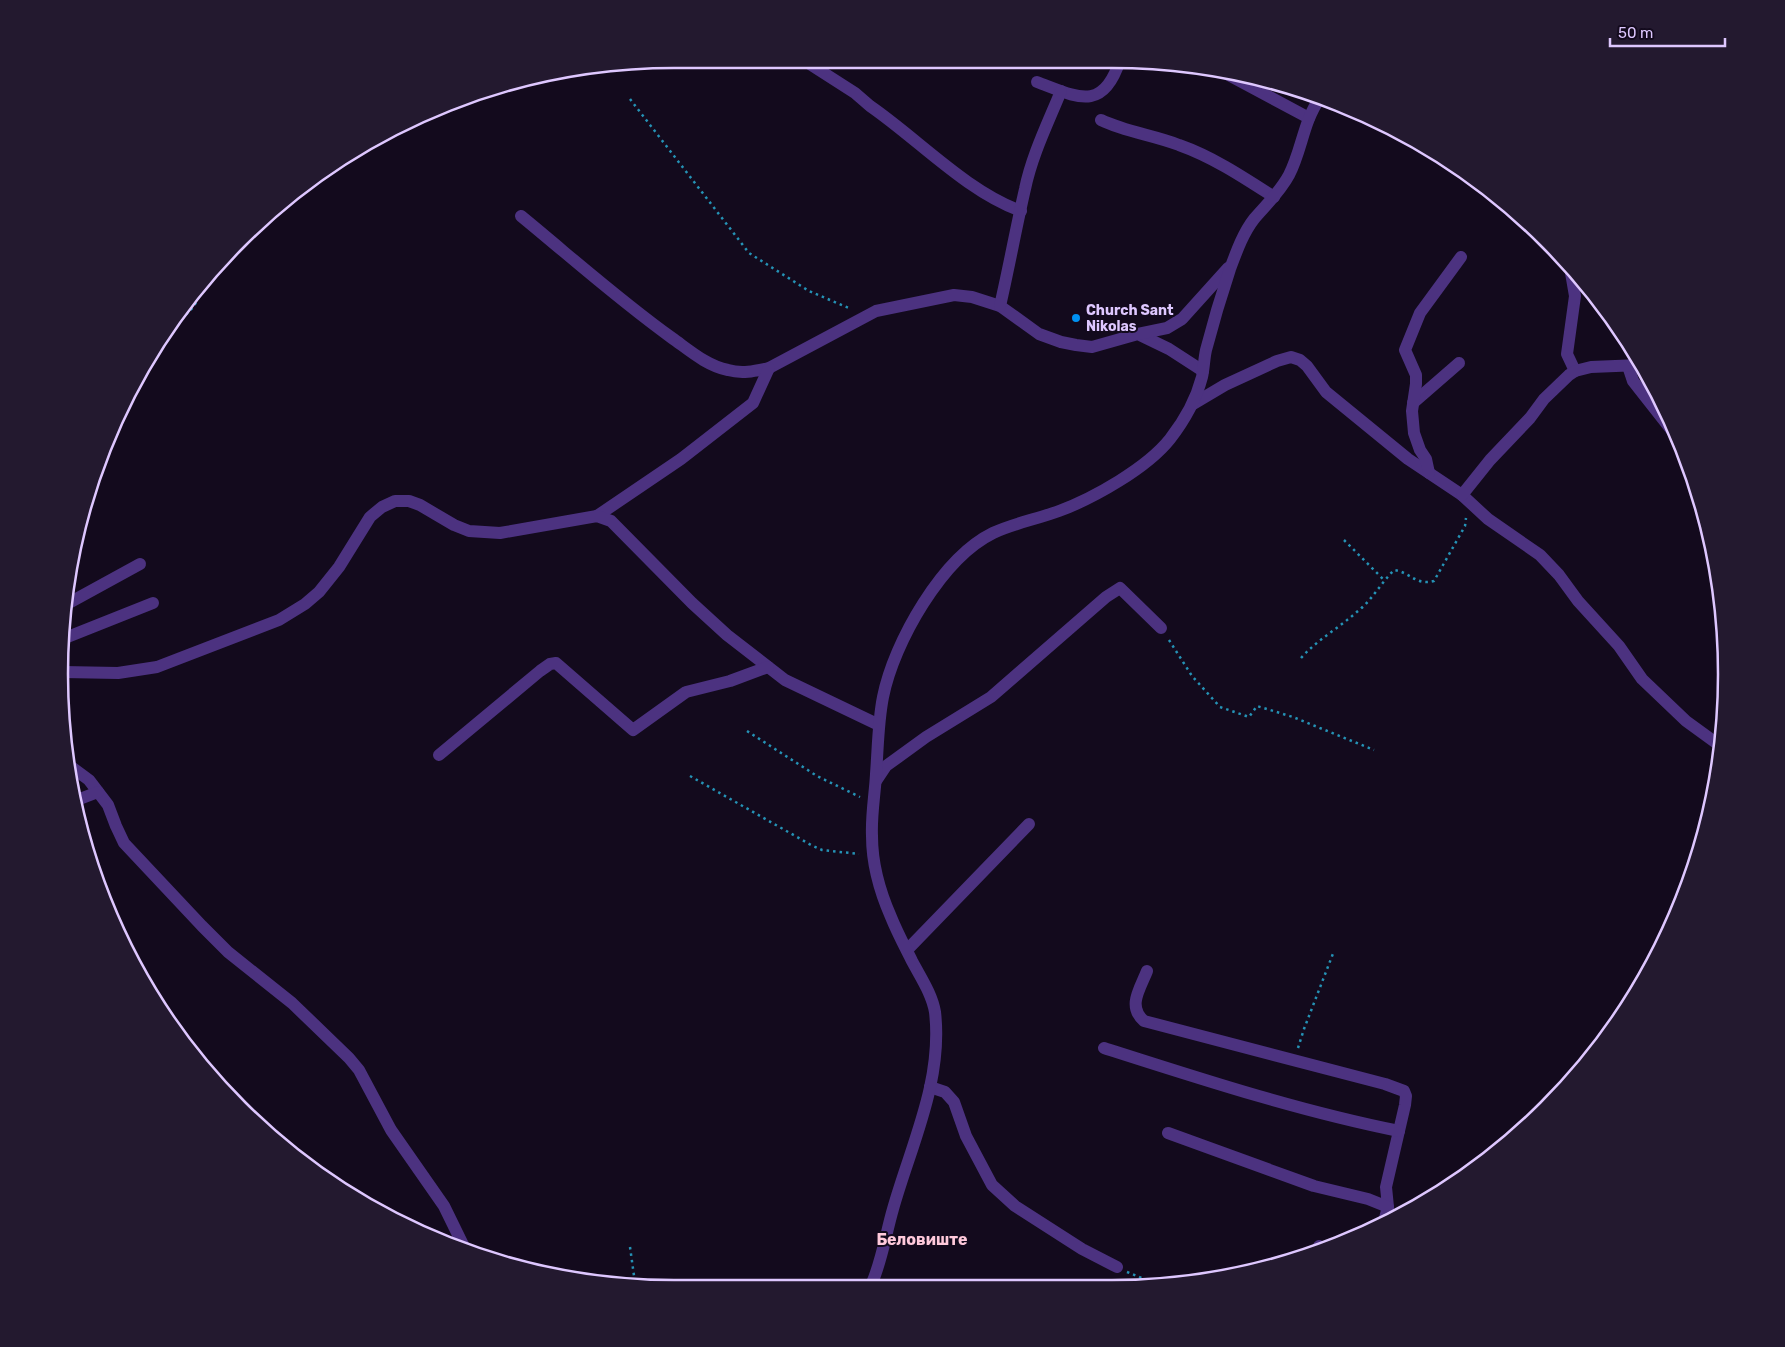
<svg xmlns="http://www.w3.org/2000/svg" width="1785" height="1347" font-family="Rubik,sans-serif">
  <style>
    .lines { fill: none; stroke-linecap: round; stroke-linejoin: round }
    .path { stroke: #2592b5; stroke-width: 2.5; stroke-dasharray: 2.5 4; stroke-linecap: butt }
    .minor { stroke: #4c3280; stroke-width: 12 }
    .poi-dot { fill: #0091f2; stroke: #130a1d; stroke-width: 2 }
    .labels { text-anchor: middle; stroke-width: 4; stroke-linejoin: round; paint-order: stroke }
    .poi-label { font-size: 14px; font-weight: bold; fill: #dec7ff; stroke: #130a1d; text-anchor: start }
    .quarter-label { font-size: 16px; font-weight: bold; fill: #ffc9db; stroke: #130a1d }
    .rim { fill: none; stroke: #dec7ff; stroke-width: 2.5 }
  </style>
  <rect width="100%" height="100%" fill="#130a1d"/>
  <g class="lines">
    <!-- path -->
    <g class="path">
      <polyline points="630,99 749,253 809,291 851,309"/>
      <path d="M 169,324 C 191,315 198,304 204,281"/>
      <polyline points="1344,540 1384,580"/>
      <polyline points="1169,640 1192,676 1220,707 1249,717 1257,706 1293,717 1374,750"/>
      <path d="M 1301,658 C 1318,639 1339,628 1358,611 C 1372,600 1381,583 1394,570 C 1410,572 1416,586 1434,581 L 1465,526 L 1466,518"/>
      <polyline points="747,731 817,776 860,797"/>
      <polyline points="690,776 811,845 822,850 859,854"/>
      <polyline points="1298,1048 1304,1029 1334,951"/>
      <polyline points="630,1247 635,1283"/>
      <polyline points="1127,1272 1154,1283"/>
    </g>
    <!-- minor -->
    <g class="minor">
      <path d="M 802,59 L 855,93 L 870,106 C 918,139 966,191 1021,211"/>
      <polyline points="1223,72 1309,118"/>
      <path d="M 1037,82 C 1077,97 1103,113 1120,60"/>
      <path d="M 1101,120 C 1126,132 1153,135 1179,145 C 1213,157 1243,177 1274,197"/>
      <path d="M 521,216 C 571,257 619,300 672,338 C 689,350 707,366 728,370 C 742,374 755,371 769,368 L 876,311 L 954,295 L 972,297 L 1000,306 L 1039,334 L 1061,342 L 1076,345 L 1092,347 L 1138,334 L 1169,349 L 1203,371"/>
      <polyline points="1570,267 1575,296 1567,354 1575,371"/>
      <path d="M 1000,306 C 1009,267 1016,228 1025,189 C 1032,155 1048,123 1061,91"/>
      <polyline points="1138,334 1167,328 1182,319 1228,268"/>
      <polyline points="1633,365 1629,369 1633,381 1681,442"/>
      <polyline points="1413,403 1459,363"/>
      <polyline points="1193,404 1225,385 1277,361 1291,357 1300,360 1307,366 1326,392 1408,459 1462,495 1488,519 1540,555 1559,575 1578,601 1619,646 1642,679 1686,721 1719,745"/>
      <polyline points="1429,473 1426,459 1420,450 1414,433 1412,411 1416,384 1416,375 1405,350 1420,313 1461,257"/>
      <polyline points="1462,495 1490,460 1530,418 1544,399 1569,375 1575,371 1591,367 1640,365"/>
      <polyline points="597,516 681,459 753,403 769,368"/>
      <polyline points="67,604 140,564"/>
      <polyline points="65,638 153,603"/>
      <polyline points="63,672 118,673 157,667 279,620 305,604 319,592 339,567 370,517 382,507 395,501 409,501 420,505 454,525 469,531 500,533 597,516 611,521 692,603 727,635 785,680 879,725"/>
      <polyline points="439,755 540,671 550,664 556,663 633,730 686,692 730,681 768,667"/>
      <polyline points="70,766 89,780 108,805 116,826 124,843 202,926 228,952 292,1003 349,1058 359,1070 391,1130 444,1206 466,1251"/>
      <polyline points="876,781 886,766 926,737 991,697 1106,597 1120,588 1161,628"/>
      <polyline points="77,800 98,792"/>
      <polyline points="907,950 1029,824"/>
      <path d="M 1147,971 C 1140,989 1127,1006 1144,1021 L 1385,1084 L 1404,1091 L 1406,1096 L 1405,1105 L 1386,1187 L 1388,1207 L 1385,1218"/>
      <path d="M 1104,1048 C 1201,1079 1299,1111 1399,1131"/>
      <polyline points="930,1087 945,1092 954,1102 966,1136 992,1185 1015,1206 1082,1249 1117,1267"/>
      <polyline points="1168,1133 1314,1186 1368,1199 1388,1207"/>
      <polyline points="1317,1252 1319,1246"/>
      <path d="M 872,1283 C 882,1260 886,1233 893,1209 C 911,1145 943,1081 935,1012 C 932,994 921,978 912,961 C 905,947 897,932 891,917 C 880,892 872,864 872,836 C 871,815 875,794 876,774 C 878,748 878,722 883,697 C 894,642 942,558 993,533 C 1014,523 1038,519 1059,511 C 1094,498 1147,468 1170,439 C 1184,421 1196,400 1202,377 C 1204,368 1204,359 1206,350 C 1213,323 1221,296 1230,269 C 1236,253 1243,233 1254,219 C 1266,205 1280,192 1289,175 C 1302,150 1303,122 1320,98"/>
    </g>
  </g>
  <!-- markers -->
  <circle class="poi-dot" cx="1076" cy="318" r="5"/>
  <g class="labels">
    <!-- poi labels -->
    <g class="poi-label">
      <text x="1086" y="315">Church Sant<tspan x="1086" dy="16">Nikolas</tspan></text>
    </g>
    <!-- quarter labels -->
    <g class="quarter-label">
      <text x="922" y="1245">Беловиште</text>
    </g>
  </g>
  <!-- crop -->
  <path d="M0 0H1785V1347H0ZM674 68H1112A606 606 0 0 1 1718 674V674A606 606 0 0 1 1112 1280H674A606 606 0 0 1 68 674V674A606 606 0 0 1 674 68Z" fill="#23192f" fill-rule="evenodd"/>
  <path class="rim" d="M674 68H1112A606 606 0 0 1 1718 674V674A606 606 0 0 1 1112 1280H674A606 606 0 0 1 68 674V674A606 606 0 0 1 674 68Z"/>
  <!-- scale -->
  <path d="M1610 38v8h115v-8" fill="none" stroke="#dec7ff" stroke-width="2.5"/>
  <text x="1618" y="38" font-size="15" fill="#dec7ff" stroke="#130a1d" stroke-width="4" paint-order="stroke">50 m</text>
</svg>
